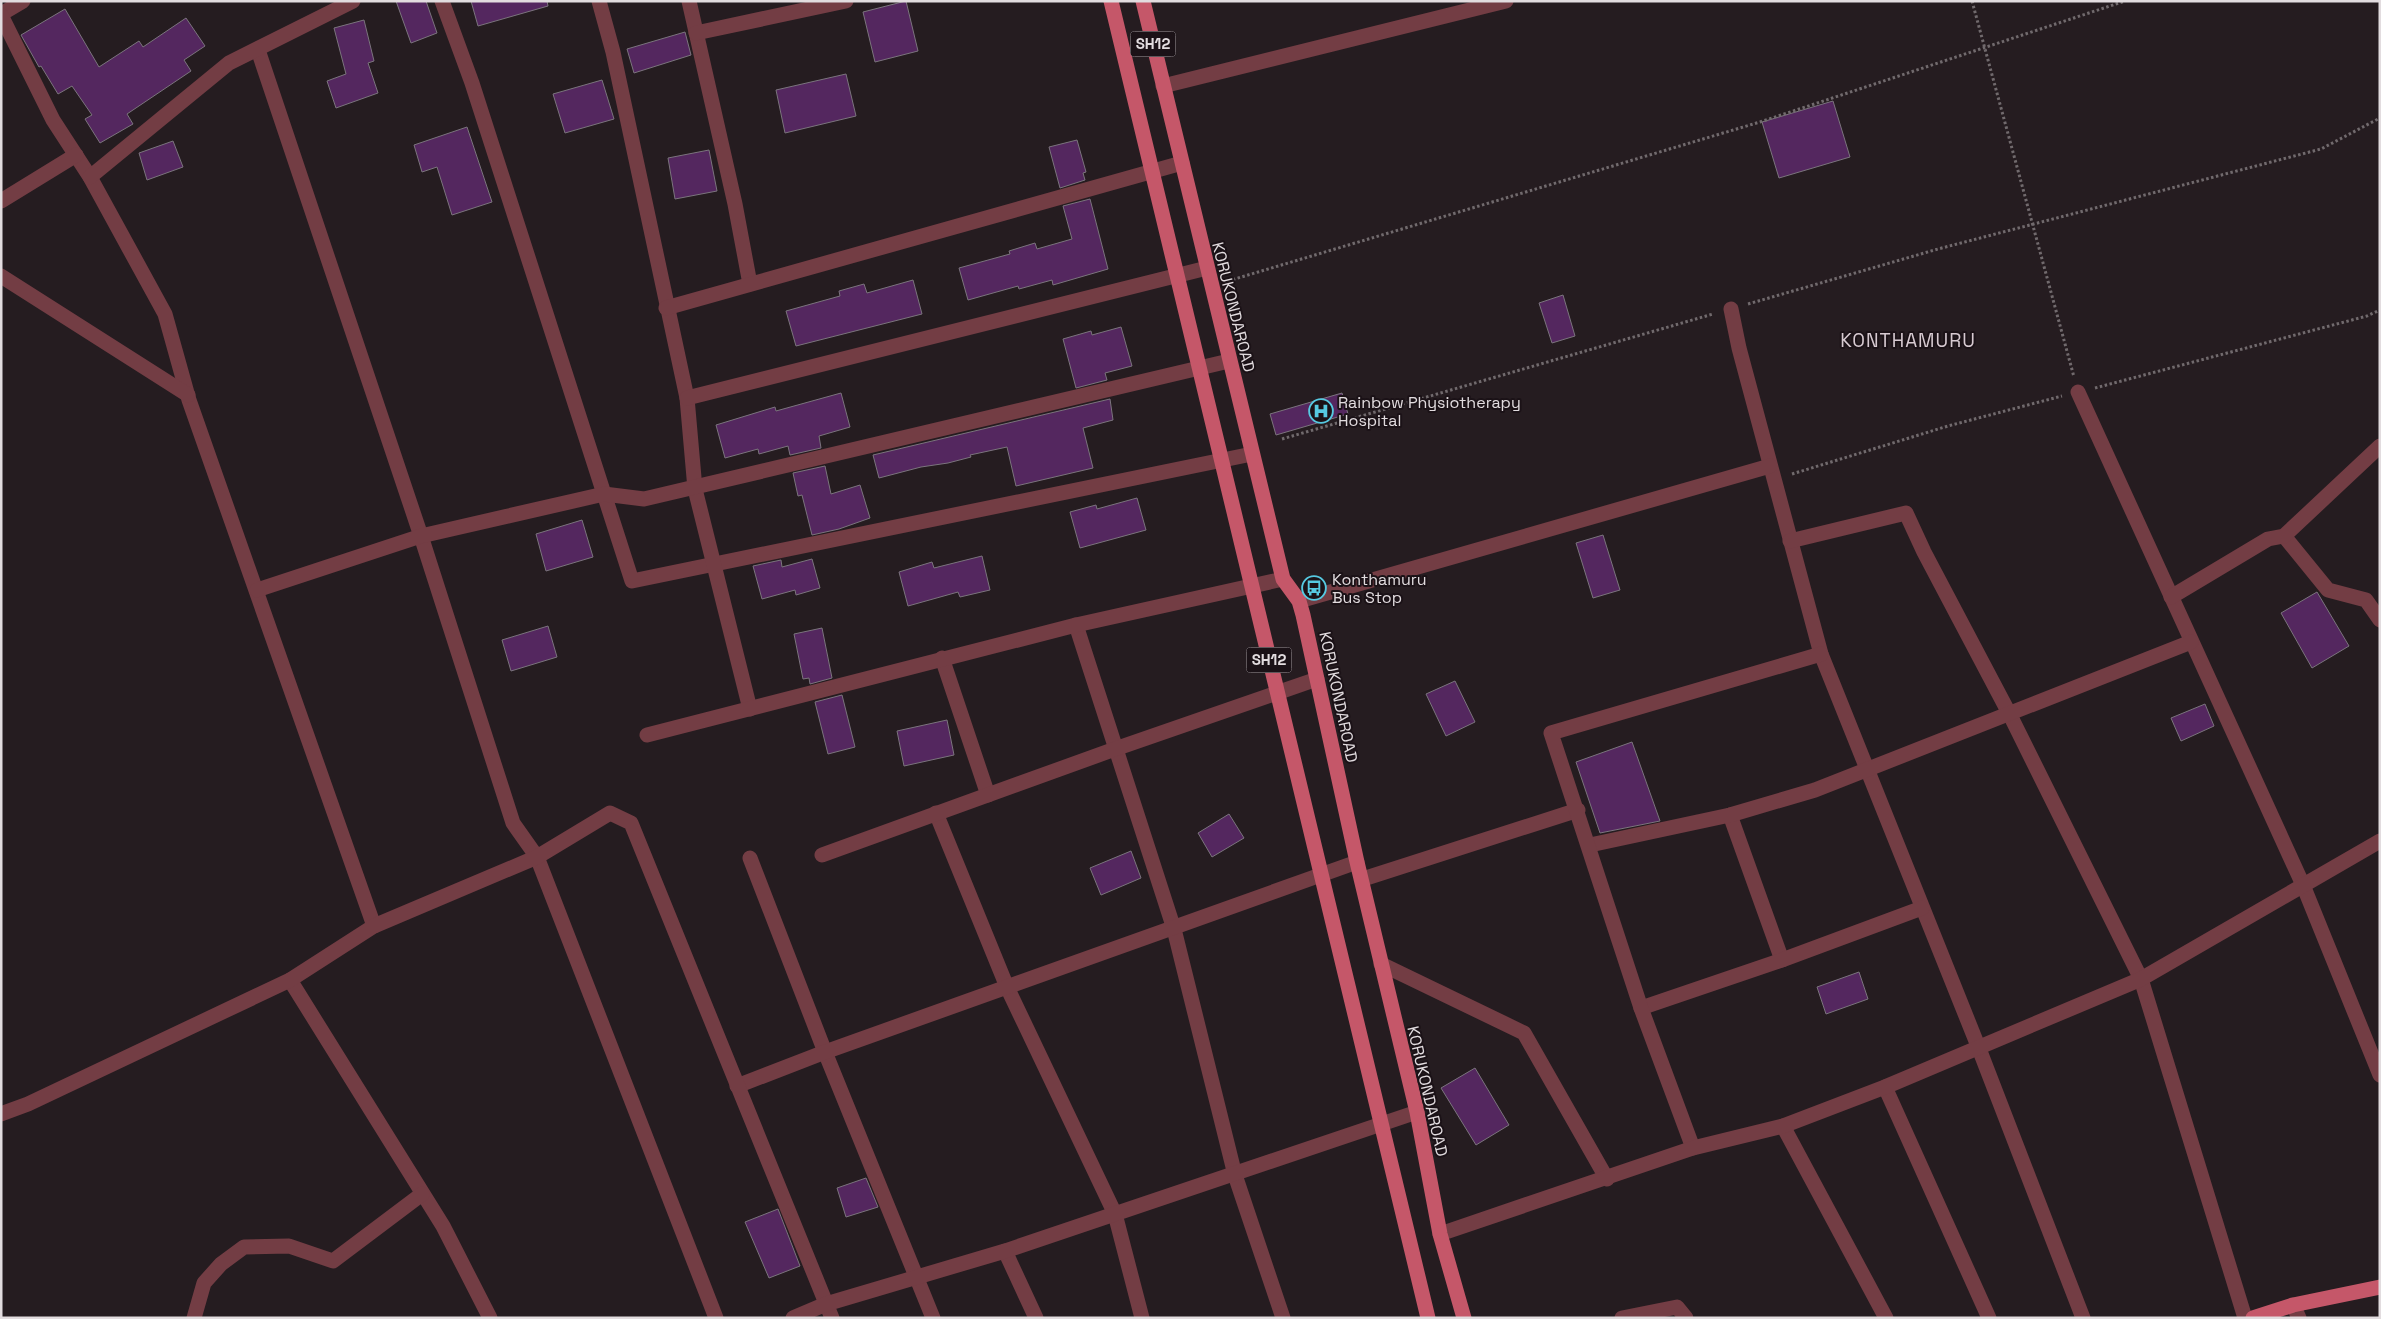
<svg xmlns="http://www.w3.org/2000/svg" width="2381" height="1319" font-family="'Space Grotesk',sans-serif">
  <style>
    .building { fill: #54275f; stroke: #7b747d }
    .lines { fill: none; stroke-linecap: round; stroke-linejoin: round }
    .path { stroke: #716a6d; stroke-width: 3; stroke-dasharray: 2.5 2.5; stroke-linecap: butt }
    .minor { stroke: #733d44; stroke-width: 15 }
    .major { stroke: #c55769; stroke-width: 15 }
    .labels { text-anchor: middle; stroke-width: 4; stroke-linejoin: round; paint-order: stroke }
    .shield { fill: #1b1217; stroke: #a69fa3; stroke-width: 1 }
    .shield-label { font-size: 15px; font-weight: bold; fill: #e2dcdf }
    .street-label { font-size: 16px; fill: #e2dcdf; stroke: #1b1217 }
    .poi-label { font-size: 16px; fill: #e2dcdf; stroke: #1b1217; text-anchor: start }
    .quarter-label { font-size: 19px; letter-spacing: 1px; fill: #d7cad1; stroke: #1b1217 }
  </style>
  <rect width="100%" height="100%" fill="#251c20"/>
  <!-- building -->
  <g class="building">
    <polygon points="396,1 426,1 437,33 411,43"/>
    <polygon points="471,1 547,1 548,6 478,26"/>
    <polygon points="906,1 918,51 875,62 863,12"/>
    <polygon points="65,9 99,67 139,41 143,47 186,18 205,46 184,60 191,71 127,114 133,124 100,143 85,119 92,115 72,86 58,94 41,66 39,67 21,35"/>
    <polygon points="364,20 374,61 368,63 378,93 336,108 327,81 346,74 334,28"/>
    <polygon points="685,32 691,55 634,73 627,49"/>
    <polygon points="846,74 856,116 785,133 776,90"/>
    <polygon points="602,80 614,119 565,133 553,94"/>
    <polygon points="1833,101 1850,157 1779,178 1762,122"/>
    <polygon points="467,127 492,202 452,215 437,167 422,172 414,145"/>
    <polygon points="1077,140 1086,172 1083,173 1085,180 1060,188 1049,147"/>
    <polygon points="173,141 183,167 147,180 139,153"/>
    <polygon points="709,150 717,191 675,199 668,158"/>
    <polygon points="1090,199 1108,269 1053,285 1052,280 1019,289 1018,286 968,300 959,268 1010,254 1009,251 1035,243 1037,249 1072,239 1063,206"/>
    <polygon points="913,280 922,314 796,346 786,311 840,296 839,291 864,284 867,293"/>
    <polygon points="1563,295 1575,336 1552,343 1539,303"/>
    <polygon points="1121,327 1132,366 1105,373 1107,380 1076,388 1063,339 1091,331 1092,335"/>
    <polygon points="841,393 850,427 819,436 821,448 790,455 788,446 759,454 758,449 725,458 716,425 775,407 776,411"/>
    <polygon points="1342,393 1348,414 1276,435 1270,414"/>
    <polygon points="1110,399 1113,420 1083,428 1093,468 1016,486 1007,447 970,455 971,457 948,463 921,467 879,478 873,455"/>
    <polygon points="825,466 831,494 860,485 870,518 839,529 812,535 802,495 798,496 793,473"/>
    <polygon points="1137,498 1146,530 1080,548 1070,512 1096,505 1097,509"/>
    <polygon points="582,520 593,557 546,571 536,534"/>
    <polygon points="1603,535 1620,590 1593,598 1576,543"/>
    <polygon points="982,556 990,590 960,597 958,592 908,606 899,572 932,562 934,568"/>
    <polygon points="812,559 820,588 796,595 795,590 762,599 753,566 781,560 782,567"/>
    <polygon points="2317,592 2349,646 2312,668 2281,613"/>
    <polygon points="548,626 557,657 511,671 502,640"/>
    <polygon points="822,628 832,678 810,684 809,678 803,679 794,634"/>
    <polygon points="1455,681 1475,722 1446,736 1426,694"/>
    <polygon points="842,695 855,747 828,754 815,702"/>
    <polygon points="2205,704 2214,726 2181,741 2171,718"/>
    <polygon points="947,720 954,755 904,766 897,731"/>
    <polygon points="1632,742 1660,821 1600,833 1576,762"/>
    <polygon points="1229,814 1244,838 1212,857 1198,833"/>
    <polygon points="1131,851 1141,878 1101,895 1090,868"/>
    <polygon points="1859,972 1868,999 1826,1014 1817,987"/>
    <polygon points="1475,1068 1509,1125 1476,1145 1441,1088"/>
    <polygon points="866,1178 878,1207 846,1217 837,1188"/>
    <polygon points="778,1209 800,1266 769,1278 745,1222"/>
  </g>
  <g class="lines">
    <!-- path -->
    <g class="path">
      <polyline points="1972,1 2074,377"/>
      <polyline points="1228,281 1760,122 2125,1"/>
      <polyline points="1748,304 1938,249 2321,149 2380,118"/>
      <polyline points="2095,388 2367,316 2380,310"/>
      <polyline points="1282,439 1713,314"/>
      <polyline points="1792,474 1948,426 2062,396"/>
    </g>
    <!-- minor -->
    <g class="minor">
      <polyline points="442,1 472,83 632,581 1252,454"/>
      <polyline points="599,1 613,52 687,398 695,489 750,709"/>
      <polyline points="689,1 735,204 750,284"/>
      <polyline points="1,14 23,1"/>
      <polyline points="1,15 53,120 90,177 165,314 189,400 374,926"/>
      <polyline points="696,33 846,1"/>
      <polyline points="258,50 421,536 513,823 537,857 716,1318"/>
      <polyline points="1163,86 1506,1"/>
      <polyline points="90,177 229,63 353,1"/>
      <polyline points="1,201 76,155"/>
      <polyline points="1,276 188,395"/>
      <polyline points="666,308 1182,163"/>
      <polyline points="1731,309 1739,348 1821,654 1978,1046 2083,1318"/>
      <polyline points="2078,392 2303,885 2380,1075"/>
      <polyline points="687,398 1207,268"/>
      <polyline points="2284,536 2328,590 2366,600 2380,620"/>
      <polyline points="1790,541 1906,513 1924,552 2010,715 2141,979 2245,1318"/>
      <polyline points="257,590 421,536 604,494 644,499 1229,361"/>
      <polyline points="2171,597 2268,539 2284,536 2380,446"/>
      <polyline points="1299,601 1770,466"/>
      <polyline points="1076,625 1174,929 1235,1175 1283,1318"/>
      <polyline points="942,658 988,795"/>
      <polyline points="647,735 1076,625 1283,579"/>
      <polyline points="936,813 1007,987 1115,1214 1142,1318"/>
      <polyline points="1730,815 1782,960"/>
      <polyline points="1590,845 1730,815 1815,790 2191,642"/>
      <polyline points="822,855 1115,749 1317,679"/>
      <polyline points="750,858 825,1052 933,1318"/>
      <polyline points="1363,879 1578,810"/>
      <polyline points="1381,964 1524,1033 1607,1179"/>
      <polyline points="290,980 443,1226 490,1318"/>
      <polyline points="1641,1008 1782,960 1922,908"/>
      <polyline points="737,1086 825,1052 1357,862"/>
      <polyline points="1885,1087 1989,1318"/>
      <polyline points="1,1114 28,1104 290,980 374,926 537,857 610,813 631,823 832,1318"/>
      <polyline points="1783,1126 1886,1318"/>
      <polyline points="1693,1148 1641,1008 1551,733 1821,654"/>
      <polyline points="1440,1234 1693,1148 1783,1126 1885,1087 2141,979 2380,841"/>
      <polyline points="1005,1251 1036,1318"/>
      <polyline points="2293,1305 2299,1318"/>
      <polyline points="194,1318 204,1283 221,1264 244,1247 289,1246 333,1261 422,1194"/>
      <polyline points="793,1318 826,1304 1005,1251 1417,1112"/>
      <polyline points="1622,1318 1677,1307 1686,1318"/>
    </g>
    <!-- major -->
    <g class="major">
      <polyline points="1111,1 1428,1318"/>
      <polyline points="1143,1 1283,579 1299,601 1303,615 1357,862 1417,1112 1440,1234 1464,1318"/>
      <polyline points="2253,1318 2293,1305 2380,1287"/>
    </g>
  </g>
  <!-- icons -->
  <defs>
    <g id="hospital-ring" transform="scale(1.25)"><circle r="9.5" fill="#1b1217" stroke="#56c9e1" stroke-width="1.5"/><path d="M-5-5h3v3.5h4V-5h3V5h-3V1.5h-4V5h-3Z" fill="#56c9e1"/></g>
    <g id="bus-ring" transform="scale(1.25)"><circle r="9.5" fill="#1b1217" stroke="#56c9e1" stroke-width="1.5"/><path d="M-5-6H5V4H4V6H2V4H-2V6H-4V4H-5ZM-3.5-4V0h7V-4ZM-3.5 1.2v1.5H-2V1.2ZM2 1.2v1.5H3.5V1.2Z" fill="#56c9e1"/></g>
  </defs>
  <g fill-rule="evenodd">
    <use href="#hospital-ring" x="1321" y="411"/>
    <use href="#bus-ring" x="1314" y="588"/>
  </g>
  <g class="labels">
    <!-- shield labels -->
    <g class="shield">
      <rect x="1130.5" y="31.5" width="45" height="25" rx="4"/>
      <rect x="1246.5" y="647.5" width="45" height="25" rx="4"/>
    </g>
    <g class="shield-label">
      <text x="1153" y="49">SH12</text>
      <text x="1269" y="665">SH12</text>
    </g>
    <!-- street labels -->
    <g class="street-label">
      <text transform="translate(1234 307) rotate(76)" y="6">KORUKONDAROAD</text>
      <text transform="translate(1339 697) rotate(78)" y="6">KORUKONDAROAD</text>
      <text transform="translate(1428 1091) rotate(77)" y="6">KORUKONDAROAD</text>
    </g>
    <!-- poi labels -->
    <g class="poi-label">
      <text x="1338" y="408">Rainbow Physiotherapy<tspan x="1338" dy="18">Hospital</tspan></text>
      <text x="1332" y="585">Konthamuru<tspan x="1332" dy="18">Bus Stop</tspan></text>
    </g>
    <!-- quarter labels -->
    <g class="quarter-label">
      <text x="1908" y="347">KONTHAMURU</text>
    </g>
  </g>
  <!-- border -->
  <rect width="2381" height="1319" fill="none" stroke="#e2dcdf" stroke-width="5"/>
</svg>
